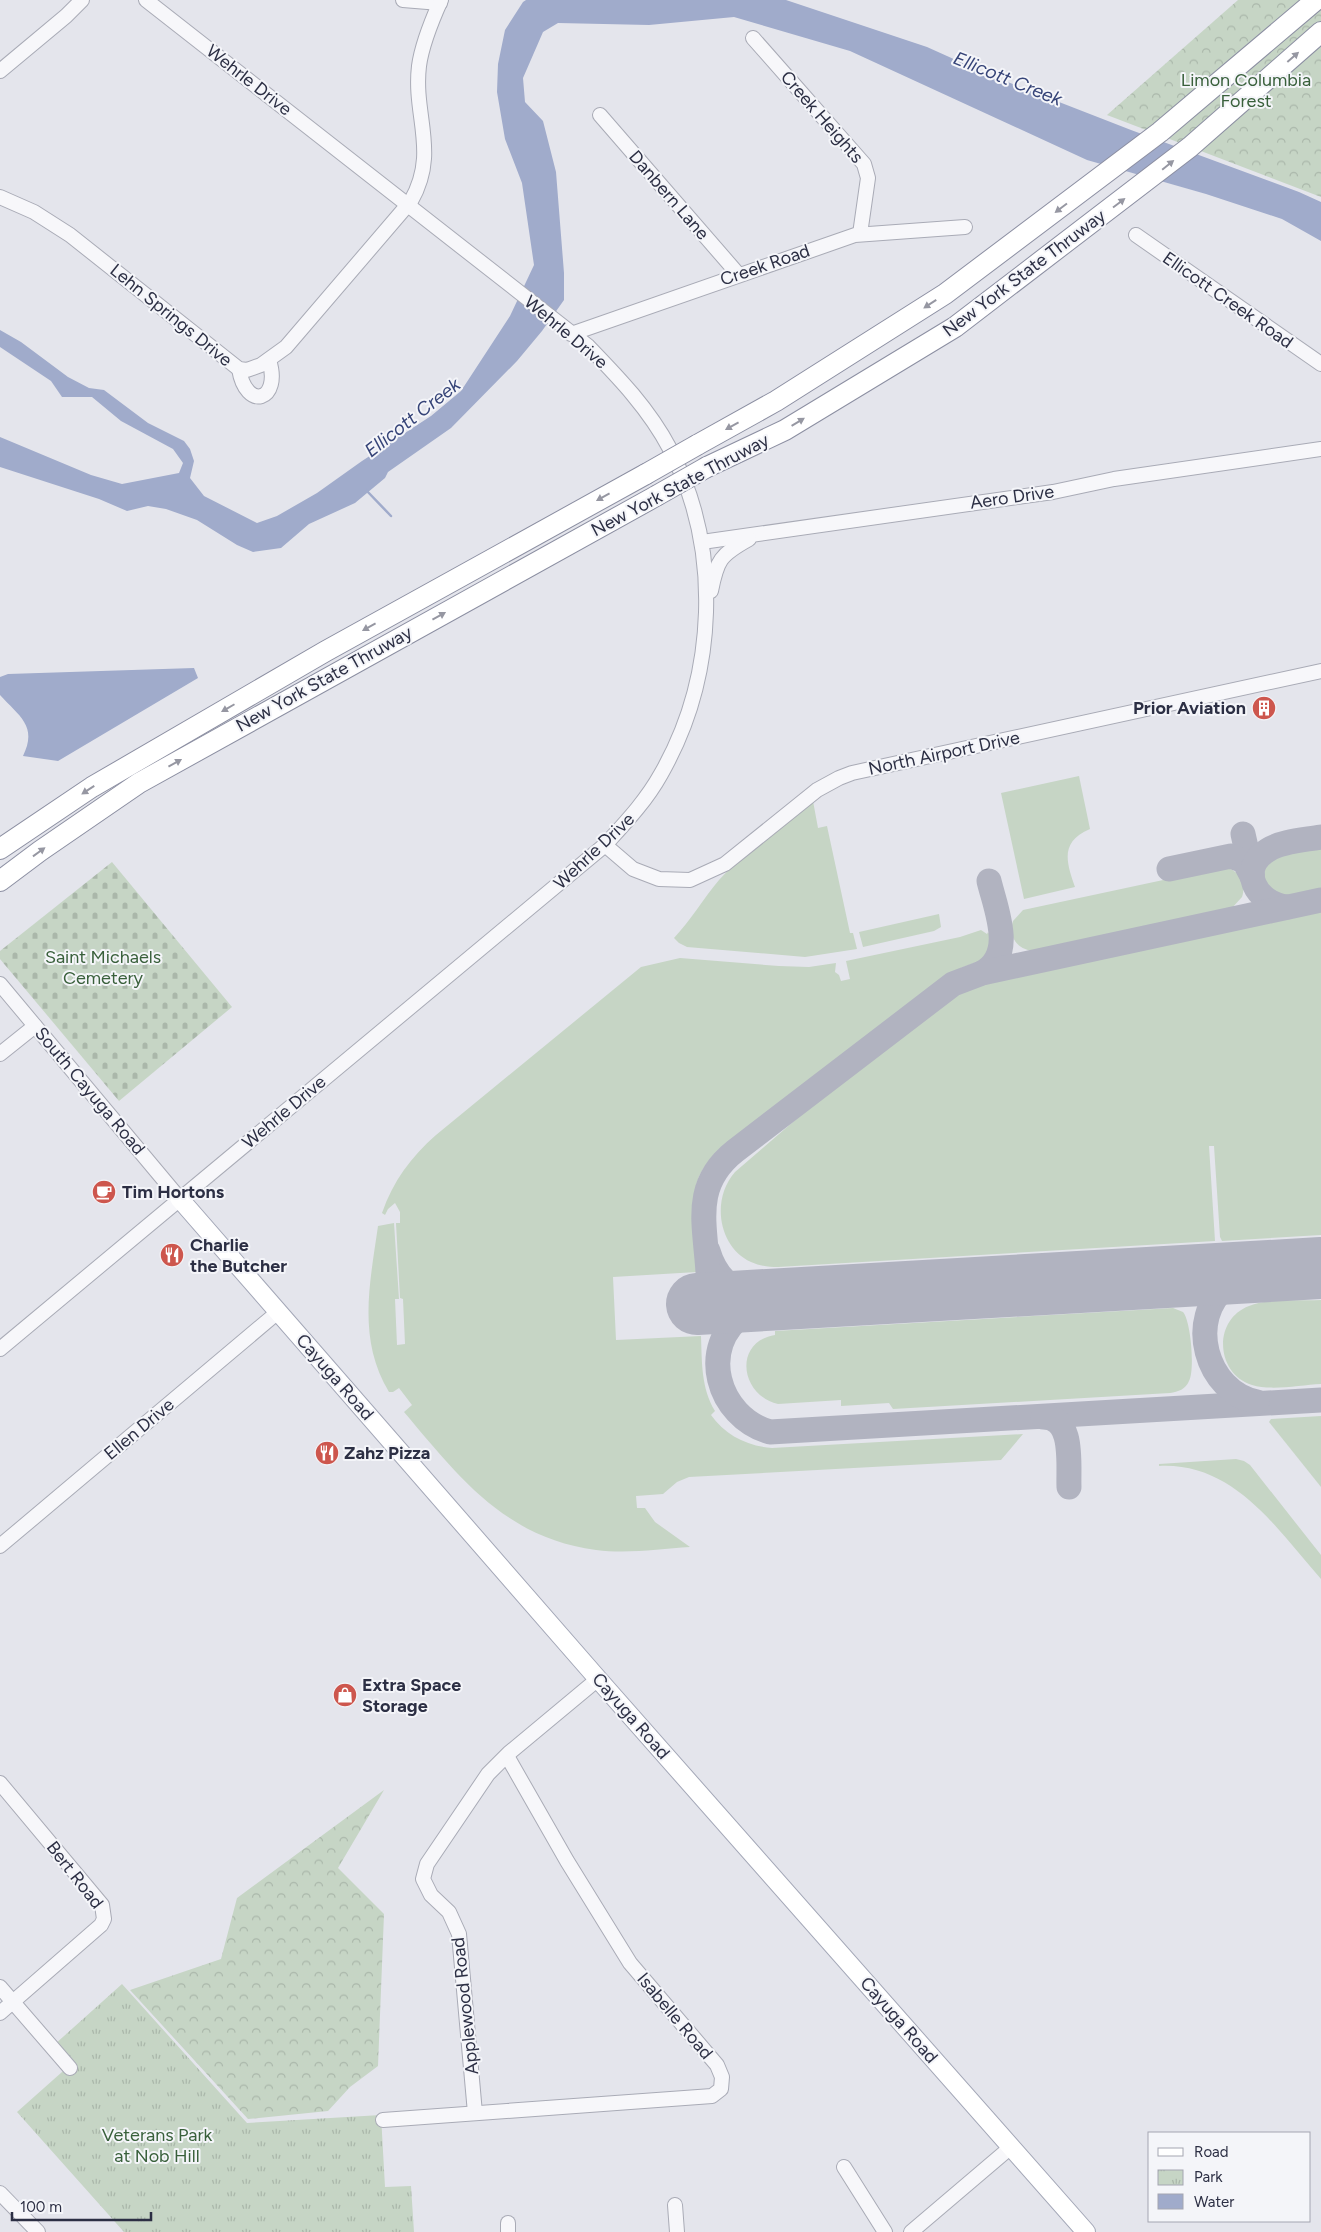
<svg xmlns="http://www.w3.org/2000/svg" width="1321" height="2232" font-family="Figtree,sans-serif">
  <style>
    .grass { fill: #c6d5c5 }
    .forest { fill: url(#forest-crowns) }
    .cemetery { fill: url(#cemetery-stones) }
    .park { fill: url(#park-tufts) }
    .water { fill: #a0abcb }
    .lines { fill: none; stroke-linecap: round; stroke-linejoin: round }
    .stream { stroke: #a0abcb; stroke-width: 2.5 }
    .taxiway { stroke: #b1b3c0; stroke-width: 25 }
    .runway { stroke: #b1b3c0; stroke-width: 62 }
    .minor-casing { stroke: #a9abb6; stroke-width: 16 }
    .major-casing { stroke: #a3a7b7; stroke-width: 20 }
    .highway-casing { stroke: #8c8fa2; stroke-width: 22 }
    .minor { stroke: #f7f7fa; stroke-width: 14 }
    .major { stroke: #fff; stroke-width: 18 }
    .highway { stroke: #fff; stroke-width: 20 }
    .highway-bridge-casing { stroke: #8c8fa2; stroke-width: 22; stroke-linecap: butt }
    .highway-bridge { stroke: #fff; stroke-width: 20 }
    .oneway { fill: #9697a2 }
    .labels { text-anchor: middle; stroke-width: 4; stroke-linejoin: round; paint-order: stroke }
    .street-label { font-size: 18px; fill: #2c2f44; stroke: #f4f5f9 }
    .park-label { font-size: 18px; fill: #39603b; stroke: #f4f5f9 }
    .poi-label { font-size: 18px; font-weight: bold; fill: #2c2f44; stroke: #f4f5f9; text-anchor: start }
    .water-label { font-size: 19px; font-style: italic; fill: #364478; stroke: #f4f5f9 }
  </style>
  <defs>
    <pattern id="forest-crowns" width="20" height="18" patternUnits="userSpaceOnUse" patternTransform="scale(1.25)"><rect width="20" height="18" fill="#c6d5c5"/><path d="M2 6a3 3 0 1 1 6 0M12 15a3 3 0 1 1 6 0" fill="none" stroke="#aab7aa"/></pattern>
    <pattern id="cemetery-stones" width="16" height="16" patternUnits="userSpaceOnUse" patternTransform="scale(1.25)"><rect width="16" height="16" fill="#c6d5c5"/><path d="M2 7V4a2 2 0 0 1 4 0v3zM10 15v-3a2 2 0 0 1 4 0v3z" fill="#aab7aa"/></pattern>
    <pattern id="park-tufts" width="24" height="20" patternUnits="userSpaceOnUse" patternTransform="scale(1.25)"><rect width="24" height="20" fill="#c6d5c5"/><path d="M3 7l-1-3M5 7V3M7 7l1-3M15 17l-1-3M17 17v-4M19 17l1-3" fill="none" stroke="#aab7aa"/></pattern>
  </defs>
  <rect width="100%" height="100%" fill="#e4e5ec"/>
  <!-- grass -->
  <g class="grass">
    <path d="M 1079,776 L 1090,829 C 1060,842 1066,861 1075,887 L 1024,899 L 1001,793 Z"/>
    <path d="M 813,801 L 818,828 L 827,826 L 850,933 L 853,933 L 857,949 L 805,957 L 687,947 L 679,943 L 674,938 C 691,920 703,899 719,880 C 746,850 781,826 813,801 Z"/>
    <path d="M 1321,846 L 1321,889 C 1300,893 1266,907 1264,874 C 1269,849 1301,850 1321,846 Z"/>
    <path d="M 1224,867 C 1239,870 1247,882 1242,897 L 1231,909 L 1032,951 C 1016,948 1008,936 1013,921 L 1023,910 Z"/>
    <path d="M 1321,911 L 1321,1235 L 1222,1241 L 1220,1237 L 1214,1146 L 1209,1146 L 1215,1241 L 778,1267 C 769,1267 760,1266 751,1262 C 718,1247 711,1199 735,1172 L 823,1096 L 964,990 L 976,985 Z"/>
    <polygon points="939,914 941,927 934,931 863,947 859,932"/>
    <path d="M 981,930 L 987,934 L 988,932 C 1002,957 978,961 961,968 C 953,972 945,977 937,982 L 719,1149 C 710,1159 701,1169 697,1182 C 689,1206 696,1246 697,1272 L 613,1277 L 616,1340 L 701,1336 C 702,1362 701,1388 715,1411 L 711,1415 C 725,1435 747,1446 772,1448 L 1023,1434 L 1001,1460 L 689,1477 L 677,1482 L 663,1494 L 636,1496 L 637,1508 L 645,1508 L 655,1522 L 690,1547 C 660,1549 627,1554 596,1550 C 505,1538 459,1477 404,1412 L 412,1405 L 399,1388 L 393,1392 L 389,1392 C 357,1339 370,1283 378,1226 L 394,1223 L 399,1299 L 395,1299 L 397,1345 L 405,1344 L 403,1299 L 400,1298 L 396,1223 L 400,1223 L 400,1212 L 395,1203 L 388,1209 L 385,1215 L 382,1213 C 393,1181 411,1157 436,1135 L 641,967 L 680,958 L 779,966 L 809,967 L 836,963 L 835,972 L 839,975 L 841,981 L 850,979 L 846,961 L 960,937 Z"/>
    <path d="M 1321,1300 L 1321,1384 C 1301,1385 1271,1391 1252,1385 C 1216,1374 1212,1320 1249,1306 C 1267,1298 1300,1301 1321,1300 Z"/>
    <path d="M 1173,1308 L 1183,1312 C 1191,1321 1195,1370 1189,1381 C 1186,1389 1178,1392 1170,1393 L 893,1409 L 889,1403 L 841,1406 L 841,1400 L 778,1404 C 740,1395 733,1342 775,1335 L 775,1331 Z"/>
    <polygon points="1321,1416 1321,1487 1269,1422 1271,1419"/>
    <path d="M 1236,1459 L 1244,1461 L 1250,1465 L 1321,1555 L 1321,1579 C 1277,1529 1234,1462 1159,1466 L 1159,1464 Z"/>
  </g>
  <!-- forest -->
  <g class="forest">
    <polygon points="1238,0 1321,0 1321,197 1107,115"/>
    <polygon points="384,1790 338,1868 384,1914 378,2066 350,2087 328,2111 248,2119 130,1990 221,1959 237,1898"/>
  </g>
  <!-- cemetery -->
  <polygon class="cemetery" points="112,862 232,1007 119,1101 0,959 0,951"/>
  <!-- park -->
  <polygon class="park" points="122,1984 247,2123 381,2115 385,2187 411,2186 414,2232 124,2232 17,2112 71,2064 54,2045"/>
  <!-- water -->
  <g class="water">
    <polygon points="526,0 786,0 927,47 987,74 1131,130 1299,192 1321,202 1321,241 1282,219 1206,194 1087,160 850,51 768,27 734,17 649,25 558,23 543,32 523,78 525,102 543,121 556,172 564,273 564,300 542,331 517,361 451,428 388,472 385,478 355,503 309,524 281,548 253,552 237,545 197,520 166,509 148,506 127,511 99,499 0,467 0,437 91,475 122,484 179,473 183,463 173,449 121,421 92,397 62,397 51,381 0,347 0,330 21,342 68,377 89,388 104,390 148,423 184,441 190,449 194,461 190,478 204,496 257,523 277,516 317,493 362,461 431,416 461,391 510,316 534,265 522,183 505,139 497,92 498,64 505,30 523,2"/>
    <path d="M 194,668 L 198,678 L 58,761 L 23,756 C 38,726 19,716 0,695 L 0,677 L 8,674 Z"/>
  </g>
  <g class="lines">
    <!-- stream -->
    <polyline class="stream" points="366,490 391,516"/>
    <!-- taxiway -->
    <g class="taxiway">
      <polyline points="1243,834 1252,874"/>
      <polyline points="1169,869 1231,856 1244,861 1252,876"/>
      <path d="M 1287,907 C 1256,904 1237,868 1268,850 C 1282,841 1305,840 1321,837"/>
      <path d="M 982,973 C 1016,955 996,910 989,881"/>
      <path d="M 708,1251 C 718,1285 742,1298 775,1298"/>
      <path d="M 708,1272 C 705,1223 692,1185 735,1151 L 953,984 L 982,973 L 1321,900"/>
      <path d="M 800,1298 C 781,1300 762,1301 745,1313 C 697,1346 717,1417 770,1432 L 1321,1400"/>
      <path d="M 1257,1402 C 1206,1392 1185,1318 1228,1285 C 1242,1275 1259,1273 1275,1270"/>
      <path d="M 1043,1417 C 1075,1417 1068,1465 1069,1487"/>
    </g>
    <!-- runway -->
    <polyline class="runway" points="697,1304 1321,1268"/>
    <!-- minor casing -->
    <g class="minor-casing">
      <g id="minor">
        <polyline points="403,0 440,3"/>
        <polyline points="753,38 864,164 868,178 860,234"/>
        <polyline points="0,71 66,16 82,0"/>
        <polyline points="600,115 738,274"/>
        <path d="M 0,197 L 34,212 L 70,235 L 239,369 L 247,370 L 261,365 L 286,347 L 411,201 C 439,152 413,116 419,66 C 422,44 432,20 441,0"/>
        <polyline points="1136,235 1321,364"/>
        <polyline points="571,334 855,235 965,227"/>
        <path d="M 239,369 C 246,412 282,401 269,360"/>
        <polyline points="702,542 1053,492 1114,479 1321,449"/>
        <path d="M 711,591 C 717,560 720,555 749,539"/>
        <polyline points="605,845 633,869 659,879 690,880 725,864 817,790 839,778 852,773 1321,671"/>
        <polyline points="0,984 179,1198"/>
        <polyline points="0,1054 35,1026"/>
        <path d="M 0,1349 L 605,845 C 626,822 646,801 661,774 C 717,676 722,549 670,449 C 649,409 619,378 588,346 L 146,0"/>
        <polyline points="0,1546 278,1312"/>
        <polyline points="0,1783 102,1905 104,1919 101,1925 0,2013"/>
        <polyline points="0,1987 70,2068"/>
        <polyline points="475,2113 459,1934 449,1912 431,1895 423,1879 427,1864 488,1774 509,1753 598,1679"/>
        <polyline points="383,2120 712,2096 721,2089 722,2077 717,2065 630,1963 567,1861 507,1756"/>
        <polyline points="844,2167 885,2232"/>
        <polyline points="0,2193 38,2232"/>
        <polyline points="675,2205 677,2232"/>
        <polyline points="508,2223 508,2232"/>
        <polyline points="911,2232 1011,2147"/>
      </g>
    </g>
    <!-- major casing -->
    <g class="major-casing">
      <polyline id="major" points="179,1198 598,1679 1086,2232"/>
    </g>
    <!-- highway casing -->
    <g class="highway-casing">
      <g id="highway">
        <polyline points="697,445 776,401 945,294 1160,132 1316,0"/>
        <polyline points="707,467 785,430 955,327 1190,147 1321,32"/>
        <polyline points="0,849 92,787 326,651 646,474"/>
        <polyline points="0,881 40,851 139,783 656,496"/>
      </g>
    </g>
    <!-- minor -->
    <use href="#minor" class="minor"/>
    <!-- major -->
    <use href="#major" class="major"/>
    <!-- highway -->
    <use href="#highway" class="highway"/>
    <!-- highway-bridge casing -->
    <g class="highway-bridge-casing">
      <g id="highway-bridge">
        <polyline points="646,474 697,445"/>
        <polyline points="656,496 707,467"/>
      </g>
    </g>
    <!-- highway-bridge -->
    <use href="#highway-bridge" class="highway-bridge"/>
  </g>
  <!-- one-way arrows -->
  <defs><path id="oneway-solid" d="M-6-.8H1V-3.2L6.5 0L1 3.2V.8H-6Z" transform="scale(1.25)"/></defs>
  <g class="oneway">
    <use href="#oneway-solid" transform="translate(1293 57) rotate(-41)"/>
    <use href="#oneway-solid" transform="translate(1168 165) rotate(-39)"/>
    <use href="#oneway-solid" transform="translate(1119 203) rotate(-37)"/>
    <use href="#oneway-solid" transform="translate(1061 208) rotate(143)"/>
    <use href="#oneway-solid" transform="translate(930 304) rotate(147)"/>
    <use href="#oneway-solid" transform="translate(798 422) rotate(-31)"/>
    <use href="#oneway-solid" transform="translate(732 426) rotate(151)"/>
    <use href="#oneway-solid" transform="translate(603 497) rotate(151)"/>
    <use href="#oneway-solid" transform="translate(439 616) rotate(-29)"/>
    <use href="#oneway-solid" transform="translate(369 627) rotate(151)"/>
    <use href="#oneway-solid" transform="translate(228 708) rotate(150)"/>
    <use href="#oneway-solid" transform="translate(175 763) rotate(-29)"/>
    <use href="#oneway-solid" transform="translate(88 790) rotate(147)"/>
    <use href="#oneway-solid" transform="translate(39 852) rotate(-36)"/>
  </g>
  <!-- icons -->
  <defs>
    <g id="building-disc" transform="scale(1.25)"><circle r="9.5" fill="#cd564d" stroke="#f4f5f9"/><path d="M-4-6H4V6H1V3H-1V6H-4ZM-2.5-4.3h1.7v1.8h-1.7ZM.8-4.3h1.7v1.8H.8ZM-2.5-1h1.7V.8h-1.7ZM.8-1h1.7V.8H.8Z" fill="#fff"/></g>
    <g id="cafe-disc" transform="scale(1.25)"><circle r="9.5" fill="#cd564d" stroke="#f4f5f9"/><path d="M-5.5-4.5H6V0H3Q3 3.5 0 3.5H-2.5Q-5.5 3.5-5.5 0ZM3-3.2v2h1.7v-2ZM-6 4.5H4V6H-6Z" fill="#fff"/></g>
    <g id="restaurant-disc" transform="scale(1.25)"><circle r="9.5" fill="#cd564d" stroke="#f4f5f9"/><path d="M-5-6h1v4h1v-4h1v4h1v-4h1v5L-1.5 .5V6h-2V.5L-5-1ZM5-6V6H3V1.5H1.5Q1.5-4 5-6Z" fill="#fff"/></g>
    <g id="shop-disc" transform="scale(1.25)"><circle r="9.5" fill="#cd564d" stroke="#f4f5f9"/><path d="M-5-2.5h2.3a2.7 3.5 0 0 1 5.4 0H5L5.5 6h-11ZM-1.5-2.5h3a1.5 2.3 0 0 0-3 0Z" fill="#fff"/></g>
  </defs>
  <g fill-rule="evenodd">
    <use href="#building-disc" x="1264" y="708"/>
    <use href="#cafe-disc" x="104" y="1192"/>
    <use href="#restaurant-disc" x="172" y="1255"/>
    <use href="#restaurant-disc" x="327" y="1453"/>
    <use href="#shop-disc" x="345" y="1695"/>
  </g>
  <g class="labels">
    <!-- street labels -->
    <g class="street-label">
      <text transform="translate(249 80) rotate(38)" y="6">Wehrle Drive</text>
      <text transform="translate(822 117) rotate(49)" y="6">Creek Heights</text>
      <text transform="translate(669 195) rotate(49)" y="6">Danbern Lane</text>
      <text transform="translate(765 265) rotate(-19)" y="6">Creek Road</text>
      <text transform="translate(1024 273) rotate(-37)" y="6">New York State Thruway</text>
      <text transform="translate(1228 300) rotate(35)" y="6">Ellicott Creek Road</text>
      <text transform="translate(171 315) rotate(39)" y="6">Lehn Springs Drive</text>
      <text transform="translate(566 332) rotate(40)" y="6">Wehrle Drive</text>
      <text transform="translate(680 485) rotate(-28)" y="6">New York State Thruway</text>
      <text transform="translate(1012 497) rotate(-8)" y="6">Aero Drive</text>
      <text transform="translate(324 679) rotate(-29)" y="6">New York State Thruway</text>
      <text transform="translate(944 753) rotate(-12)" y="6">North Airport Drive</text>
      <text transform="translate(594 851) rotate(-43)" y="6">Wehrle Drive</text>
      <text transform="translate(90 1091) rotate(50)" y="6">South Cayuga Road</text>
      <text transform="translate(284 1112) rotate(-40)" y="6">Wehrle Drive</text>
      <text transform="translate(335 1377) rotate(49)" y="6">Cayuga Road</text>
      <text transform="translate(139 1429) rotate(-40)" y="6">Ellen Drive</text>
      <text transform="translate(631 1716) rotate(49)" y="6">Cayuga Road</text>
      <text transform="translate(75 1875) rotate(52)" y="6">Bert Road</text>
      <text transform="translate(465 2006) rotate(-96)" y="6">Applewood Road</text>
      <text transform="translate(675 2016) rotate(50)" y="6">Isabelle Road</text>
      <text transform="translate(899 2020) rotate(49)" y="6">Cayuga Road</text>
    </g>
    <!-- park labels -->
    <g class="park-label">
      <text x="1246" y="86">Limon Columbia<tspan x="1246" dy="21">Forest</tspan></text>
      <text x="103" y="963">Saint Michaels<tspan x="103" dy="21">Cemetery</tspan></text>
      <text x="157" y="2141">Veterans Park<tspan x="157" dy="21">at Nob Hill</tspan></text>
    </g>
    <!-- poi labels -->
    <g class="poi-label">
      <text x="1246" y="714" text-anchor="end">Prior Aviation</text>
      <text x="122" y="1198">Tim Hortons</text>
      <text x="190" y="1251">Charlie<tspan x="190" dy="21">the Butcher</tspan></text>
      <text x="344" y="1459">Zahz Pizza</text>
      <text x="362" y="1691">Extra Space<tspan x="362" dy="21">Storage</tspan></text>
    </g>
    <!-- water labels -->
    <g class="water-label">
      <text transform="translate(1008 78) rotate(22)" y="7">Ellicott Creek</text>
      <text transform="translate(412 417) rotate(-38)" y="7">Ellicott Creek</text>
    </g>
  </g>
  <!-- legend -->
  <rect x="1148" y="2132" width="162" height="90" fill="#f4f5f9" stroke="#a4a6b1"/>
  <rect x="1158" y="2148" width="25" height="8" fill="#ffffff" stroke="#a4a6b1"/>
  <text x="1194" y="2157" font-size="15" fill="#2c2f44">Road</text>
  <rect x="1158" y="2170" width="25" height="15" fill="url(#park-tufts)" stroke="#a4a6b1"/>
  <text x="1194" y="2182" font-size="15" fill="#2c2f44">Park</text>
  <rect x="1158" y="2194" width="25" height="15" fill="#a0abcb" stroke="#a4a6b1"/>
  <text x="1194" y="2207" font-size="15" fill="#2c2f44">Water</text>
  <!-- scale -->
  <path d="M12 2212v8h139v-8" fill="none" stroke="#2c2f44" stroke-width="2.5"/>
  <text x="20" y="2212" font-size="15" fill="#2c2f44" stroke="#f4f5f9" stroke-width="4" paint-order="stroke">100 m</text>
</svg>
